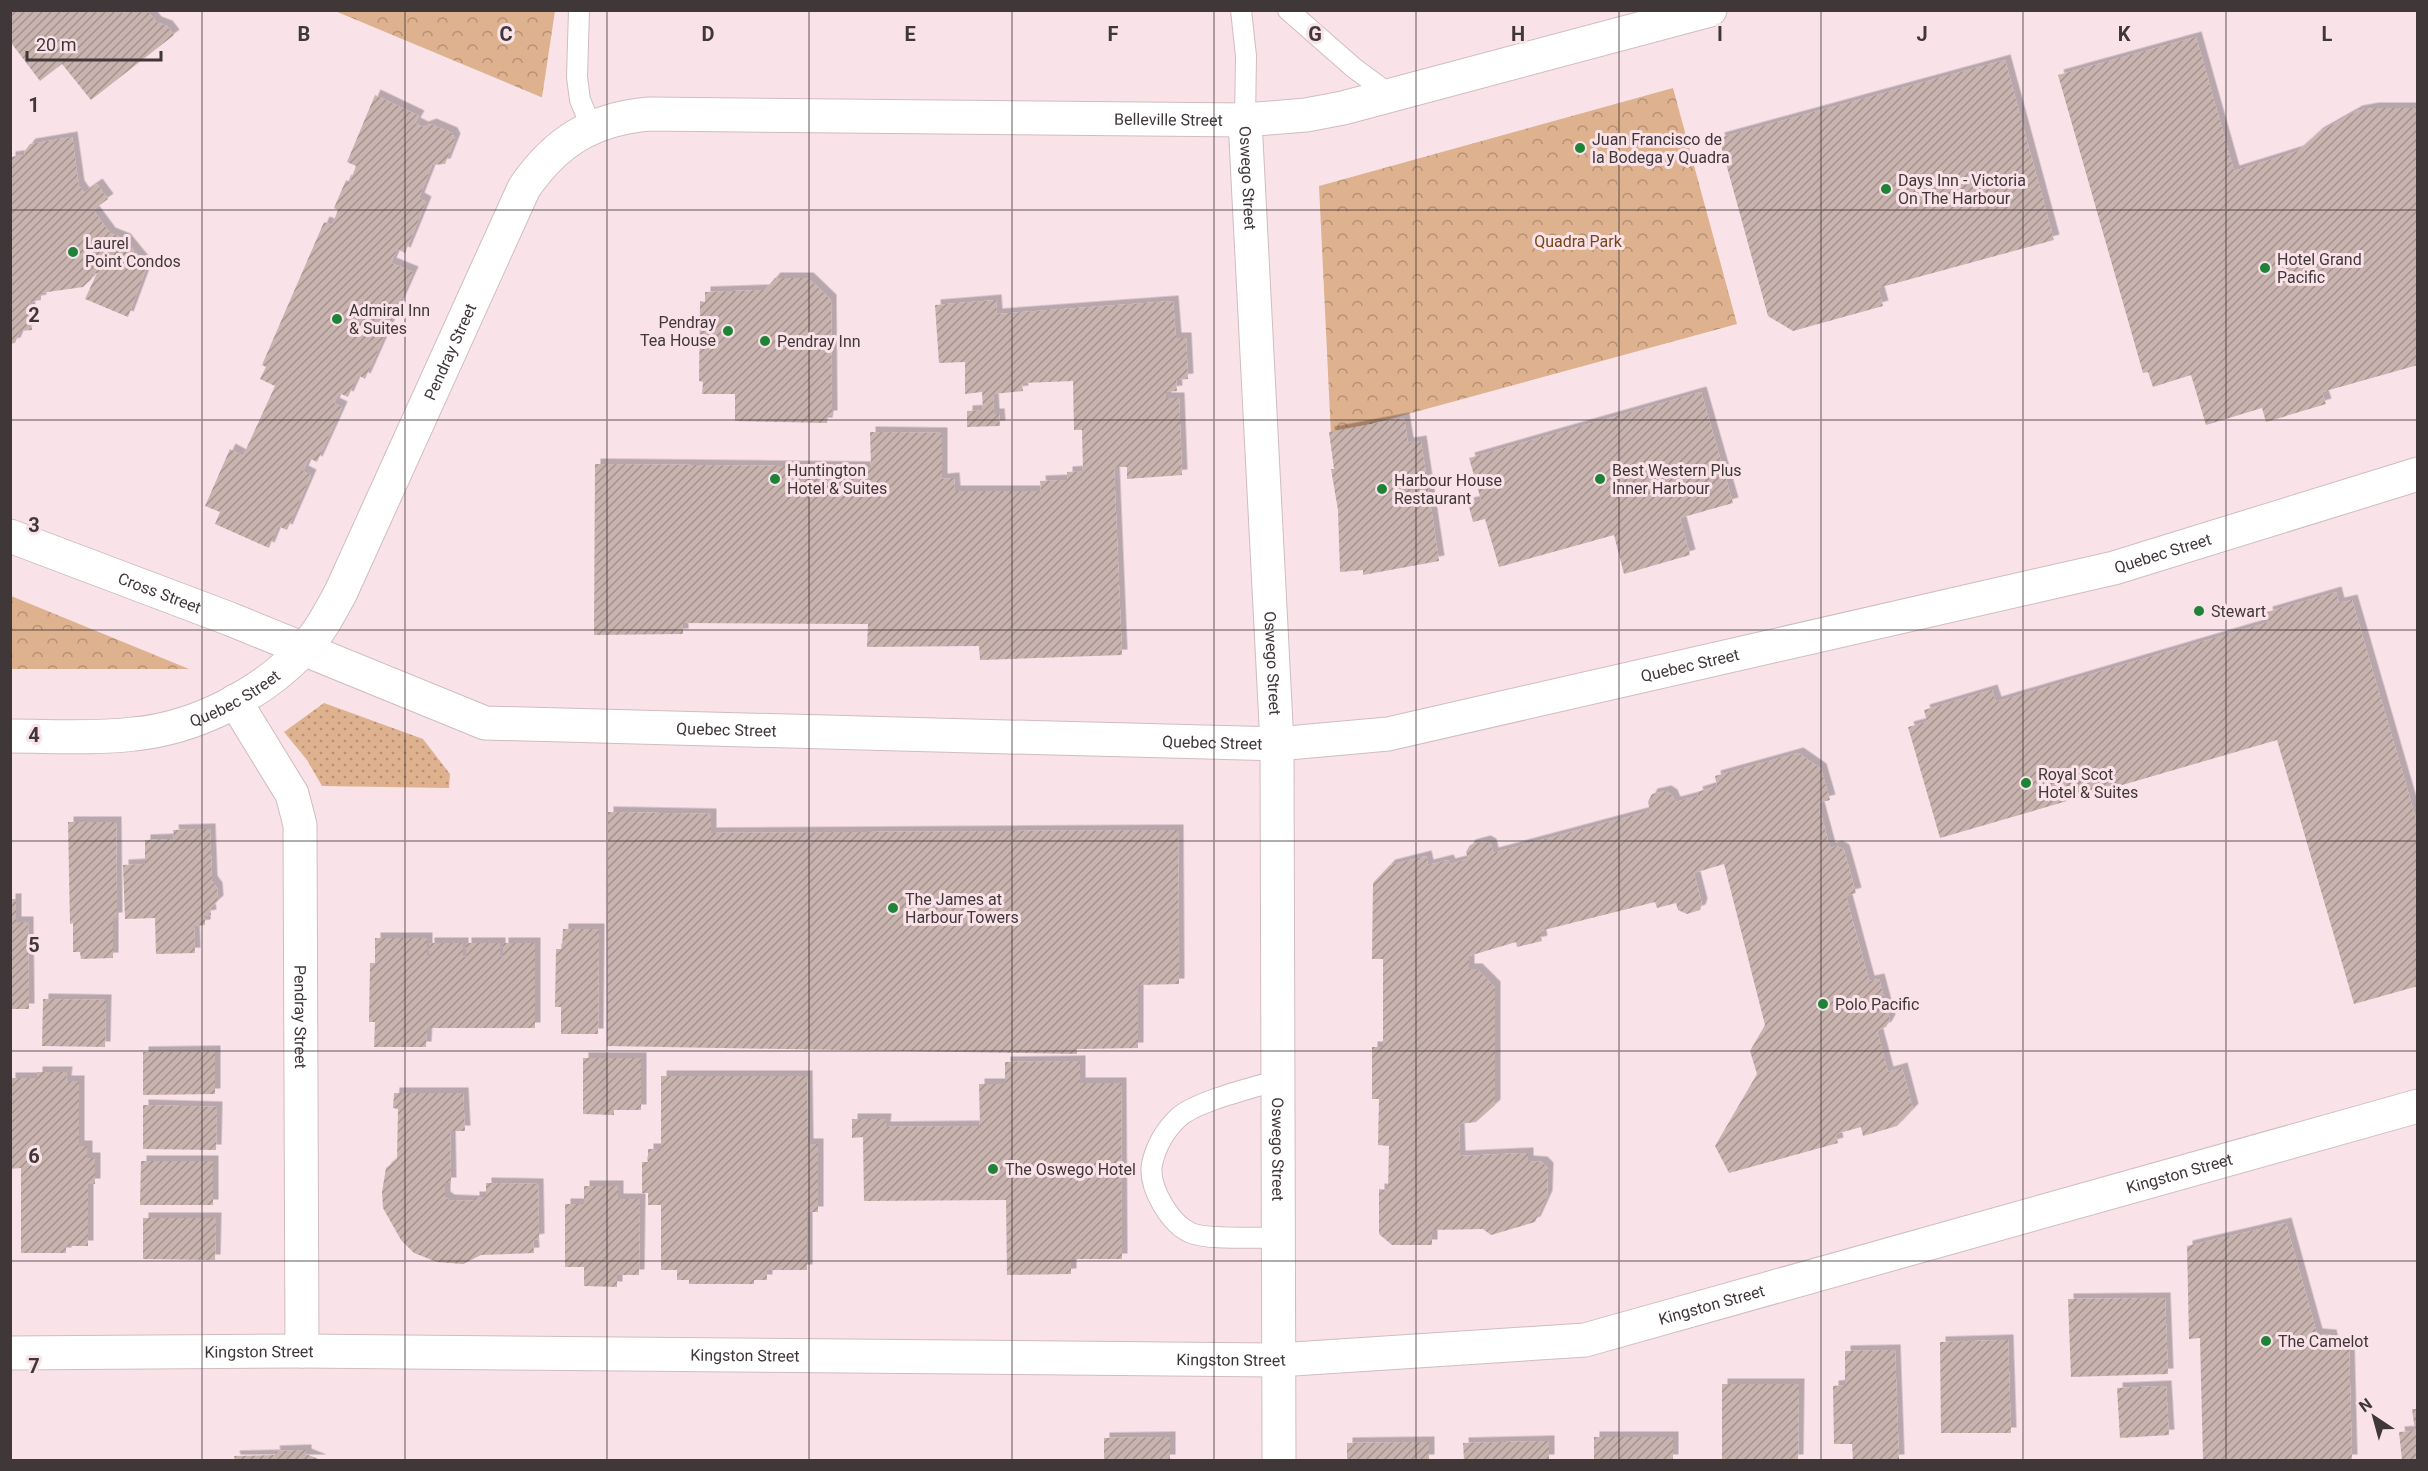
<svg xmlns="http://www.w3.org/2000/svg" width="2428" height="1471" font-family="Roboto,sans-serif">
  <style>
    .grass { fill: url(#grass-dots) }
    .park { fill: url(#park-crowns) }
    .building { fill: url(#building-hatch); filter: url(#shadow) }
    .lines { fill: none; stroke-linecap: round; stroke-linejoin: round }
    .lane-casing { stroke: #d0bcc1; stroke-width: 22 }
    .street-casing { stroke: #d0bcc1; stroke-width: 35 }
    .secondary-casing { stroke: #d0bcc1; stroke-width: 35 }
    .lane { stroke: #fff; stroke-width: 20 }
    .street { stroke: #fff; stroke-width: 33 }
    .secondary { stroke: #fff; stroke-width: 33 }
    .grid { fill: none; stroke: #403739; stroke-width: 1.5; stroke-opacity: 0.55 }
    .poi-dot { fill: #1f8337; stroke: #f9e3e9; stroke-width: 2 }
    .labels { text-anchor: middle; stroke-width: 6; stroke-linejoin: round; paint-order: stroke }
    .street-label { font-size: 16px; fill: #403739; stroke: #f9e3e9 }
    .poi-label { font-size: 16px; fill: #403739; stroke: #f9e3e9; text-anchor: start }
    .park-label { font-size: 16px; fill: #78461b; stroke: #f9e3e9 }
    .grid-label { font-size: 20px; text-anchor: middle; font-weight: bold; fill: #403739; stroke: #f9e3e9; stroke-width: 6; stroke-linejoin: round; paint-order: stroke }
  </style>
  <defs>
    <pattern id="grass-dots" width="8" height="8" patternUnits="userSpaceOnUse" patternTransform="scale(1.5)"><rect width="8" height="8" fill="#deb18f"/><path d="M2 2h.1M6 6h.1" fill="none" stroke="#b59176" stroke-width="1.8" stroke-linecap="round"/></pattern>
    <pattern id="park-crowns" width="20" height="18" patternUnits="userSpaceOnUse" patternTransform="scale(1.5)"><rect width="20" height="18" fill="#deb18f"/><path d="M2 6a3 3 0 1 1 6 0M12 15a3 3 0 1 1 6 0" fill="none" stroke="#b59176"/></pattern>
    <pattern id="building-hatch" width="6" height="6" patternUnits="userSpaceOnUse" patternTransform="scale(1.5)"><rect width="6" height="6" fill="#c8b3af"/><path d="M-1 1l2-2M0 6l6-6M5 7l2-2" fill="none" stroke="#a4928f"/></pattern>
    <filter id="shadow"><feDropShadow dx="5.5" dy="-5.5" stdDeviation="0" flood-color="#0004"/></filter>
  </defs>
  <rect width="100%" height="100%" fill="#f9e3e9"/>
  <!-- grass -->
  <polygon class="grass" points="324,703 423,739 450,774 449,788 322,786 307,760 284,732"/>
  <!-- park -->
  <g class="park">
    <polygon points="335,11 555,11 542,97 541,97"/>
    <polygon points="1673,88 1737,324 1331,435 1319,186"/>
    <polygon points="11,596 189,669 11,669"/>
  </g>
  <!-- building -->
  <g class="building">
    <polygon points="10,10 121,10 123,14 128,10 147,10 156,22 167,26 174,35 91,100 62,64 40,81 12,44 10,45"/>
    <polygon points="2196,37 2234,171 2298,151 2318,133 2357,111 2373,108 2418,108 2418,365 2322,392 2326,404 2266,422 2262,408 2206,425 2191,375 2153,387 2148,372 2143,373 2058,75"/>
    <polygon points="2005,60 2054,240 1878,288 1883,306 1793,331 1768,316 1719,138"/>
    <polygon points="375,95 419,116 415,123 423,127 431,124 452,133 455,139 445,164 432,165 419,198 426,202 405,253 397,249 391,263 413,272 365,379 358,375 348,397 339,393 334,403 342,407 317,462 309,458 303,471 311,475 287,530 278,526 269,548 215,524 220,512 205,506 230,449 243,456 275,386 260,379 266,367 262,365 324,222 332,225 338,210 334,208 346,180 350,182 356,166 347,162"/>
    <polygon points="72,137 79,186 84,193 97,184 108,199 93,210 110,233 125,239 147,266 128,317 85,299 97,273 91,274 91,279 83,287 41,293 41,300 29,302 32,330 20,331 15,343 10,344 10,157 25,155 24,152 30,144"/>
    <polygon points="775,278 808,278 831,300 832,416 828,416 827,423 735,421 735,394 702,394 703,382 699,381 700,301 705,302 705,292 765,290"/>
    <polygon points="996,300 997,314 1173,301 1176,338 1186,338 1188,379 1176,380 1177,391 1166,392 1166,398 1179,398 1182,475 1127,479 1127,467 1114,467 1122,655 980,660 979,646 867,647 868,624 683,623 683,634 594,635 595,464 871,467 870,432 942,433 942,479 954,478 955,491 1041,491 1040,481 1067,480 1067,472 1083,471 1082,430 1074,430 1073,381 1022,383 1023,391 993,394 994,414 999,414 1000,426 967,427 967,411 983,410 982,392 965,394 965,362 939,363 935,305"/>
    <polygon points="1701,392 1733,503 1680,518 1690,555 1624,574 1614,535 1499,567 1485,519 1473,522 1468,503 1481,500 1469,458"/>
    <polygon points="1404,418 1408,443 1421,441 1439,561 1363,575 1363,570 1340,572 1338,510 1331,469 1334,469 1329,432"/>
    <polygon points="2336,592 2339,603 2352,600 2418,826 2418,986 2354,1004 2277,740 1940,838 1908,727 1927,722 1924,710 1992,690 1996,702 2269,622 2267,612"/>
    <polygon points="1798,753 1821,769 1830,800 1818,803 1830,848 1837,846 1844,850 1856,893 1846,896 1869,981 1879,979 1890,1020 1886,1027 1877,1031 1888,1072 1902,1068 1913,1109 1897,1126 1863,1136 1861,1127 1836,1134 1838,1143 1729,1173 1715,1146 1757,1074 1750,1051 1765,1025 1724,864 1694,873 1702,904 1700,910 1687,914 1678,910 1676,903 1657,908 1655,902 1540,931 1542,941 1517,947 1516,942 1469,956 1469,969 1477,969 1495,987 1495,1105 1476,1122 1459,1124 1460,1156 1528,1153 1528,1161 1542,1162 1548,1168 1547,1196 1535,1222 1491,1235 1483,1229 1432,1230 1432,1245 1392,1245 1379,1234 1379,1189 1388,1190 1389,1146 1378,1145 1379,1099 1372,1099 1372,1047 1383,1047 1383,959 1372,959 1373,883 1390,865 1426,856 1428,865 1448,860 1450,864 1468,859 1466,852 1470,845 1485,841 1491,844 1493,853 1650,811 1648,802 1652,794 1666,791 1672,795 1675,802 1698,796 1697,792 1717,786 1715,776"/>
    <polygon points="608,812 711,814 711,833 1178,830 1179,984 1138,985 1138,1048 1077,1049 1077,1054 607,1046"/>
    <polygon points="68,822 116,822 117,918 113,918 113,958 81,959 80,952 73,952 73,923 70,924"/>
    <polygon points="210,829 212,881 217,888 218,901 210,908 211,915 205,916 205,925 194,926 195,953 156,954 155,918 125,919 123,865 145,864 145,840 174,839 173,830"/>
    <polygon points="10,899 16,899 16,922 28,922 29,1009 10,1009"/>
    <polygon points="563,929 599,929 598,1034 561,1034 561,1007 555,1007 556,949 562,949"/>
    <polygon points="375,938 427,938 427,956 429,957 429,943 463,943 463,956 466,957 466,943 500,943 500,957 503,957 503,943 535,943 535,1028 427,1028 426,1047 374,1047 375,1022 369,1022 370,963 375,963"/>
    <polygon points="43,999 106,1000 105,1047 42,1046"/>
    <polygon points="215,1051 215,1094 143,1095 143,1052"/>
    <polygon points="583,1058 641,1058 641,1110 614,1110 614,1115 583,1114"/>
    <polygon points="1080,1061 1080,1083 1121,1083 1122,1259 1071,1259 1071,1274 1007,1275 1006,1200 864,1201 863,1137 852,1138 852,1119 886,1119 885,1127 980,1126 979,1084 1005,1084 1005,1062"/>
    <polygon points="37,1072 67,1072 66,1081 79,1081 79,1146 87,1146 87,1158 95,1158 95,1184 88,1184 88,1246 66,1246 66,1253 21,1253 21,1168 10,1169 10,1078 37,1078"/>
    <polygon points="661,1076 807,1076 808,1144 818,1144 818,1212 807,1212 807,1270 767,1270 767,1280 754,1280 754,1284 689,1284 689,1280 677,1280 677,1270 661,1270 661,1205 648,1205 648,1193 642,1193 642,1162 648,1162 648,1149 661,1149"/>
    <polygon points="394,1093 463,1093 465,1131 450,1131 451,1183 445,1183 445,1197 449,1200 474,1201 474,1197 486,1197 486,1183 538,1184 539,1239 533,1240 534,1253 481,1255 463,1264 437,1262 414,1253 401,1240 383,1208 382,1192 386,1168 397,1159 398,1109 393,1108"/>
    <polygon points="143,1105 217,1107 216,1150 143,1149"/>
    <polygon points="141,1161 213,1161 213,1205 140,1205"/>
    <polygon points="584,1186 618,1186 618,1199 640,1199 639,1275 617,1275 617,1287 584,1286 584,1267 565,1267 565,1204 584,1204"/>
    <polygon points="143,1218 216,1218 215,1260 143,1259"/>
    <polygon points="2286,1223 2317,1334 2331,1335 2333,1343 2349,1345 2352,1460 2203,1460 2200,1338 2189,1339 2187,1246"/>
    <polygon points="2165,1298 2168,1374 2071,1377 2068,1299"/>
    <polygon points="2008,1340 2011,1433 1941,1433 1940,1342"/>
    <polygon points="1895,1350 1899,1460 1853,1460 1852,1444 1834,1444 1833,1386 1845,1385 1845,1351"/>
    <polygon points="1722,1384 1799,1384 1798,1460 1722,1460"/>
    <polygon points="2166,1386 2169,1435 2120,1438 2117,1388"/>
    <polygon points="2412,1409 2418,1409 2418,1460 2402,1460 2399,1432 2415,1431"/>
    <polygon points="1170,1437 1170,1460 1104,1460 1104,1438"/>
    <rect x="1594" y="1437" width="79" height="23"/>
    <polygon points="1549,1441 1549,1460 1464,1460 1463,1443"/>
    <polygon points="1429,1442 1429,1460 1347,1460 1347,1443"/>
    <polygon points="306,1450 306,1454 321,1460 235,1460 234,1456 275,1455 274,1451"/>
  </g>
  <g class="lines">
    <!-- lane casing -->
    <g class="lane-casing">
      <g id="lane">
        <polyline points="579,10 577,77 580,100 592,128"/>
        <polyline points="1241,10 1246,56 1245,120"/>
        <polyline points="1288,10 1354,68 1392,96"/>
        <path d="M 1278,1080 C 1253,1088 1197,1101 1179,1117 C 1165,1130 1156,1146 1152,1164 C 1148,1187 1170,1224 1191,1233 C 1207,1240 1258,1237 1278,1238"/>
      </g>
    </g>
    <!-- street casing -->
    <g class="street-casing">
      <g id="street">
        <path id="s1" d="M 10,536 L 230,619 L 485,723 L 1277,744 L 1388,734 L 2114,568 L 2418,474"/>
        <path id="s2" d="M 235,701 L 292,794 L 300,825 L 302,1351"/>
        <path id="s3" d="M 10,1353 L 302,1351 L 1278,1360 L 1585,1340 L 2418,1106"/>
      </g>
    </g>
    <!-- secondary casing -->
    <g class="secondary-casing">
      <g id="secondary">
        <path id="s4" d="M 1245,120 L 1277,744 L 1279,1460"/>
        <path id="s5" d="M 10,736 C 51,736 93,739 134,734 C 196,728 260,695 303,650 C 319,634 330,612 341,592 L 524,188 C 556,141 593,119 649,114 L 1245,120 L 1306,115 L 1343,108 L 1710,10"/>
      </g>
    </g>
    <!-- lane -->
    <use href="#lane" class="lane"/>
    <!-- street -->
    <use href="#street" class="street"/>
    <!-- secondary -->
    <use href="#secondary" class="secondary"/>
  </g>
  <!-- grid -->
  <path class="grid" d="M 202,10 L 202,1460M 405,10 L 405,1460M 607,10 L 607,1460M 809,10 L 809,1460M 1012,10 L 1012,1460M 1214,10 L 1214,1460M 1416,10 L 1416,1460M 1619,10 L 1619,1460M 1821,10 L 1821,1460M 2023,10 L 2023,1460M 2226,10 L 2226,1460M 10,210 L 2418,210M 10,420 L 2418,420M 10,630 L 2418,630M 10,841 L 2418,841M 10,1051 L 2418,1051M 10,1261 L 2418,1261"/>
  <!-- markers -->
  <g class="poi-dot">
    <circle cx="1580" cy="148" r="6"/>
    <circle cx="1886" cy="189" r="6"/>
    <circle cx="73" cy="252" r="6"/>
    <circle cx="2265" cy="268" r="6"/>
    <circle cx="337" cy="319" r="6"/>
    <circle cx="728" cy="331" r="6"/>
    <circle cx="765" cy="341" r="6"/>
    <circle cx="775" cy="479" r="6"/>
    <circle cx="1600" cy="479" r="6"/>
    <circle cx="1382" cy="489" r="6"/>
    <circle cx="2199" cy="611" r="6"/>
    <circle cx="2026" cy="783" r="6"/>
    <circle cx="893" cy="908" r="6"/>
    <circle cx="1823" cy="1004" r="6"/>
    <circle cx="993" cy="1169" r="6"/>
    <circle cx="2266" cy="1341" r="6"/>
  </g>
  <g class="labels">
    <!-- street labels -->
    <g class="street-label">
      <text dy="6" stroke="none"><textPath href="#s5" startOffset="1500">Belleville Street</textPath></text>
      <text dy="6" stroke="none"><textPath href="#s4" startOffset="58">Oswego Street</textPath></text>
      <text dy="6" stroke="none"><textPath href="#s5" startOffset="650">Pendray Street</textPath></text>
      <text dy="6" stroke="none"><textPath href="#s1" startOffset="2210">Quebec Street</textPath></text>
      <text dy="6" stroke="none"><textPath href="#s1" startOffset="160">Cross Street</textPath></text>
      <text dy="6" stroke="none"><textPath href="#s4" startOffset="544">Oswego Street</textPath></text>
      <text dy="6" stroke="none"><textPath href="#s1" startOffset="1724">Quebec Street</textPath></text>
      <text dy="6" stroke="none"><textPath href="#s5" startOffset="232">Quebec Street</textPath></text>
      <text dy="6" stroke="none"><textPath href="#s1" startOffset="752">Quebec Street</textPath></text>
      <text dy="6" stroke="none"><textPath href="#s1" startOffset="1238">Quebec Street</textPath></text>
      <text dy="6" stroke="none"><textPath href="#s2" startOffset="333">Pendray Street</textPath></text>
      <text dy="6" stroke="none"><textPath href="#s4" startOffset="1030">Oswego Street</textPath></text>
      <text dy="6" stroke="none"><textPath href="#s3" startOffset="2193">Kingston Street</textPath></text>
      <text dy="6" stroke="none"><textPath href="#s3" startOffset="1707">Kingston Street</textPath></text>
      <text dy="6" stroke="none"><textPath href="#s3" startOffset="249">Kingston Street</textPath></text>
      <text dy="6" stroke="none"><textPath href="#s3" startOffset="735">Kingston Street</textPath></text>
      <text dy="6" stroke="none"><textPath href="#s3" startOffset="1221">Kingston Street</textPath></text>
    </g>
    <!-- poi labels -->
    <g class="poi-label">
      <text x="1592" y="145">Juan Francisco de<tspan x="1592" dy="18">la Bodega y Quadra</tspan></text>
      <text x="1898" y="186">Days Inn - Victoria<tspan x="1898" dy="18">On The Harbour</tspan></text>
      <text x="85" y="249">Laurel<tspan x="85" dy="18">Point Condos</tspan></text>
      <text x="2277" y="265">Hotel Grand<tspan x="2277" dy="18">Pacific</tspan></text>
      <text x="349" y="316">Admiral Inn<tspan x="349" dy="18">&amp; Suites</tspan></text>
      <text x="716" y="328" text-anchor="end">Pendray<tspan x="716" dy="18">Tea House</tspan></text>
      <text x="777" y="347">Pendray Inn</text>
      <text x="787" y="476">Huntington<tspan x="787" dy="18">Hotel &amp; Suites</tspan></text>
      <text x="1612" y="476">Best Western Plus<tspan x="1612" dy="18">Inner Harbour</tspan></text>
      <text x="1394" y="486">Harbour House<tspan x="1394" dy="18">Restaurant</tspan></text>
      <text x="2211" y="617">Stewart</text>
      <text x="2038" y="780">Royal Scot<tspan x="2038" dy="18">Hotel &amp; Suites</tspan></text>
      <text x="905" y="905">The James at<tspan x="905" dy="18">Harbour Towers</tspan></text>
      <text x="1835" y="1010">Polo Pacific</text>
      <text x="1005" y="1175">The Oswego Hotel</text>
      <text x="2278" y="1347">The Camelot</text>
    </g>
    <!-- park labels -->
    <g class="park-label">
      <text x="1578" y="247">Quadra Park</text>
    </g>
  </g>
  <g class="grid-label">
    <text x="304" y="41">B</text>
    <text x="506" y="41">C</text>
    <text x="708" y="41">D</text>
    <text x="910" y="41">E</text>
    <text x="1113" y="41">F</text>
    <text x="1315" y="41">G</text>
    <text x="1518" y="41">H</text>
    <text x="1720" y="41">I</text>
    <text x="1922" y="41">J</text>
    <text x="2124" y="41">K</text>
    <text x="2327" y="41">L</text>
    <text x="34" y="112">1</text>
    <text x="34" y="322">2</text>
    <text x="34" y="532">3</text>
    <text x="34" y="742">4</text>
    <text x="34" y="952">5</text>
    <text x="34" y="1163">6</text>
    <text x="34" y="1373">7</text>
  </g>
  <!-- border -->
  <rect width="2428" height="1471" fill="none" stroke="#403739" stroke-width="24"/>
  <!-- north arrow -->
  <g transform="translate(2374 1417) rotate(324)" stroke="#f9e3e9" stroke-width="4.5" paint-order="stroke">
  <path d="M0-4.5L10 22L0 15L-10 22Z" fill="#403739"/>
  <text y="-9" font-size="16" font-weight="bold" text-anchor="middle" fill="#403739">N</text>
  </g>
  <!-- scale -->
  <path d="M27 51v9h134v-9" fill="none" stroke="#403739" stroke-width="3"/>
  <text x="36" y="51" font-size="18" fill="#403739" stroke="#f9e3e9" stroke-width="4.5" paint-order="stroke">20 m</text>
</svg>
